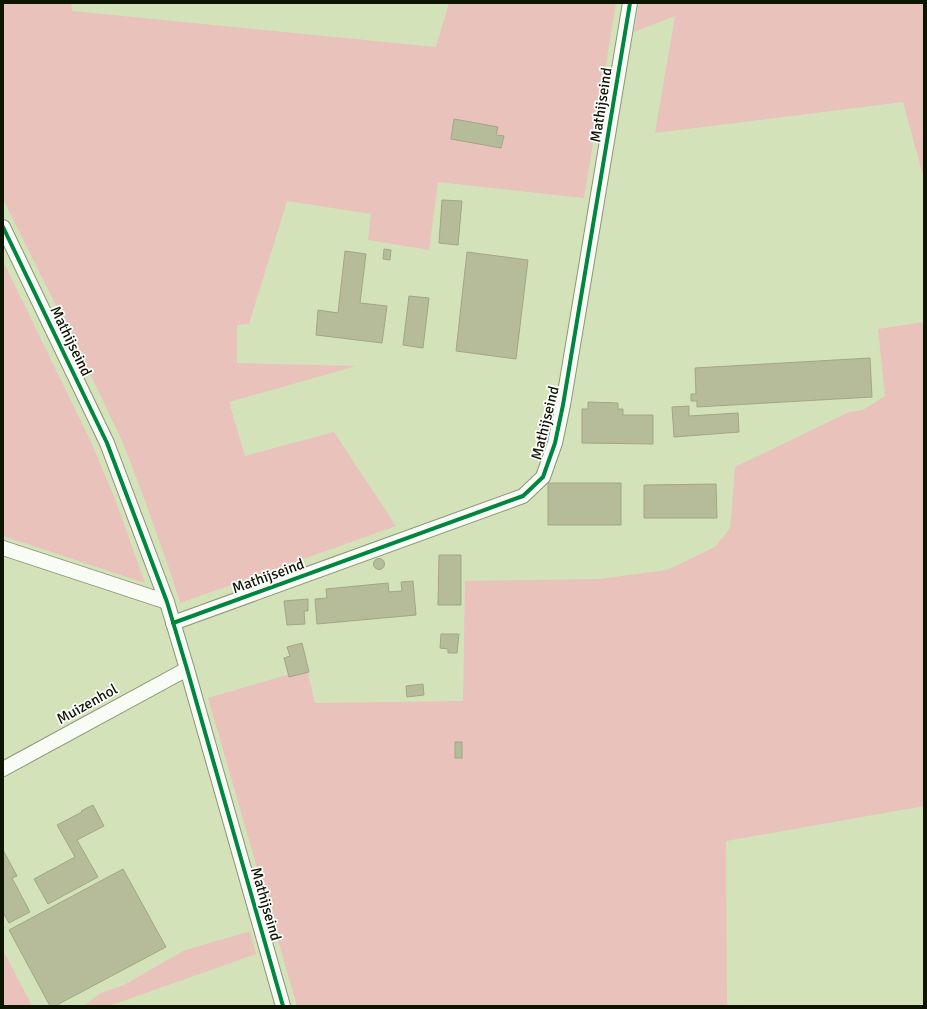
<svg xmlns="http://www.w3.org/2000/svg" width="927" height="1009" font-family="Signika,sans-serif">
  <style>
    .green { fill: #e8c2bb }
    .building { fill: #b6bc99; stroke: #a1a686 }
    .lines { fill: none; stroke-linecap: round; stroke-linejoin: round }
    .street-casing { stroke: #8b9576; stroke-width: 16 }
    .street { stroke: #f9fbf5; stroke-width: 14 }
    .cycleway-casing { stroke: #fff; stroke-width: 6 }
    .cycleway { stroke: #00873e; stroke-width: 4 }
    .labels { text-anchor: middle; stroke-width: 3.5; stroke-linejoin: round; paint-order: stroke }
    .street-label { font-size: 15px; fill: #0d1400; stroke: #fff }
  </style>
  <rect width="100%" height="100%" fill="#d4e2ba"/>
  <!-- green -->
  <g class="green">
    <polygon points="3,3 71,3 72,11 436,47 449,3 616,3 584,198 438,182 429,250 368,240 371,214 287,201 249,324 237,325 237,363 356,366 229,402 245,456 334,432 396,526 180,603 171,574 144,498 123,443 95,384 3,199"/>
    <polygon points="639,3 924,3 924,179 903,102 655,133 675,16 634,32"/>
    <polygon points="3,261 91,442 115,499 145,583 3,536"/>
    <polygon points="924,322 924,806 726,841 727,1006 297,1006 208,698 307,669 315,703 463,701 465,581 599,579 667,570 715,547 730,528 732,508 735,467 849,412 863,410 885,396 878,329"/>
    <polygon points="250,931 256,954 109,1006 84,1006 101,993 124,985 183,951"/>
    <polygon points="3,950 32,1006 3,1006"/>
  </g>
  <!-- building -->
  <g class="building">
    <polygon points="454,119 498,127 496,135 504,136 501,148 451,139"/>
    <polygon points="442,200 462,201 458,245 439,243"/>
    <polygon points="384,249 391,250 390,260 383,259"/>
    <polygon points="345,251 366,254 360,303 387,306 382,343 316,335 318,310 338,313"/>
    <polygon points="467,252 528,260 516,359 456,351"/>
    <polygon points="409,296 429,298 423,348 403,345"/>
    <polygon points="870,358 872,397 697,407 697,401 691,401 691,394 696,394 695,368"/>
    <polygon points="588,402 618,403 618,409 623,409 623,415 653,415 653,444 582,443 582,409 588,409"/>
    <polygon points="689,406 689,416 738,413 739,432 674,437 672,407"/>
    <rect x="548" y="483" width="73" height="42"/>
    <polygon points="716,484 717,518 644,518 644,485"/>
    <polygon points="439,555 461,555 461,605 438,605"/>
    <circle cx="379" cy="564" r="5.5"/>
    <polygon points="413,581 416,615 317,624 315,599 327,598 326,589 388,583 389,592 402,591 401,582"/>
    <polygon points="308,599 308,611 304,611 305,624 287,625 284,601"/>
    <polygon points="441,634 459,634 457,653 448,653 448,649 440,648"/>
    <polygon points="302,643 309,672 289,677 284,658 290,656 287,647"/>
    <polygon points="423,684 424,695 407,697 406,686"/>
    <rect x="455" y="742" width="7" height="16"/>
    <polygon points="93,805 104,826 77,840 98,877 48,904 34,879 75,857 57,825 82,812 81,811"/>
    <polygon points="3,850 17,876 12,878 30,912 9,923 3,912"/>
    <polygon points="123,869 166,947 55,1006 50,1006 9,930"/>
  </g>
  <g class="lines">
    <!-- street casing -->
    <g class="street-casing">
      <g id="street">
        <polyline points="3,227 107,443 167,602 187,669 283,1006"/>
        <polyline points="3,548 167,602"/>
        <polyline points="173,623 523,496 543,477 555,443 563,405 630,3"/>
        <polyline points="3,769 187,669"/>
      </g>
    </g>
    <!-- street -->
    <use href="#street" class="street"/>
    <!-- cycleway casing -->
    <g class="cycleway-casing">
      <g id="cycleway">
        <polyline points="3,227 107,443 167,602 187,669 283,1006"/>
        <polyline points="173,623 523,496 543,477 555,443 563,405 630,3"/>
      </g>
    </g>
    <!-- cycleway -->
    <use href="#cycleway" class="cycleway"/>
  </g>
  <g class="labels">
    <!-- street labels -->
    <g class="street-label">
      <text transform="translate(601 105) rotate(-81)" y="5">Mathijseind</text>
      <text transform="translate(71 341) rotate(64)" y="5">Mathijseind</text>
      <text transform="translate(545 423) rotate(-76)" y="5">Mathijseind</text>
      <text transform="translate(268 576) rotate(-20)" y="5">Mathijseind</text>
      <text transform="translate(87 704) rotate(-29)" y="5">Muizenhol</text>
      <text transform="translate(266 904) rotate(74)" y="5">Mathijseind</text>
    </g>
  </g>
  <!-- border -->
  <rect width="927" height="1009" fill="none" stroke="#0d1400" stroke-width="8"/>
</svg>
